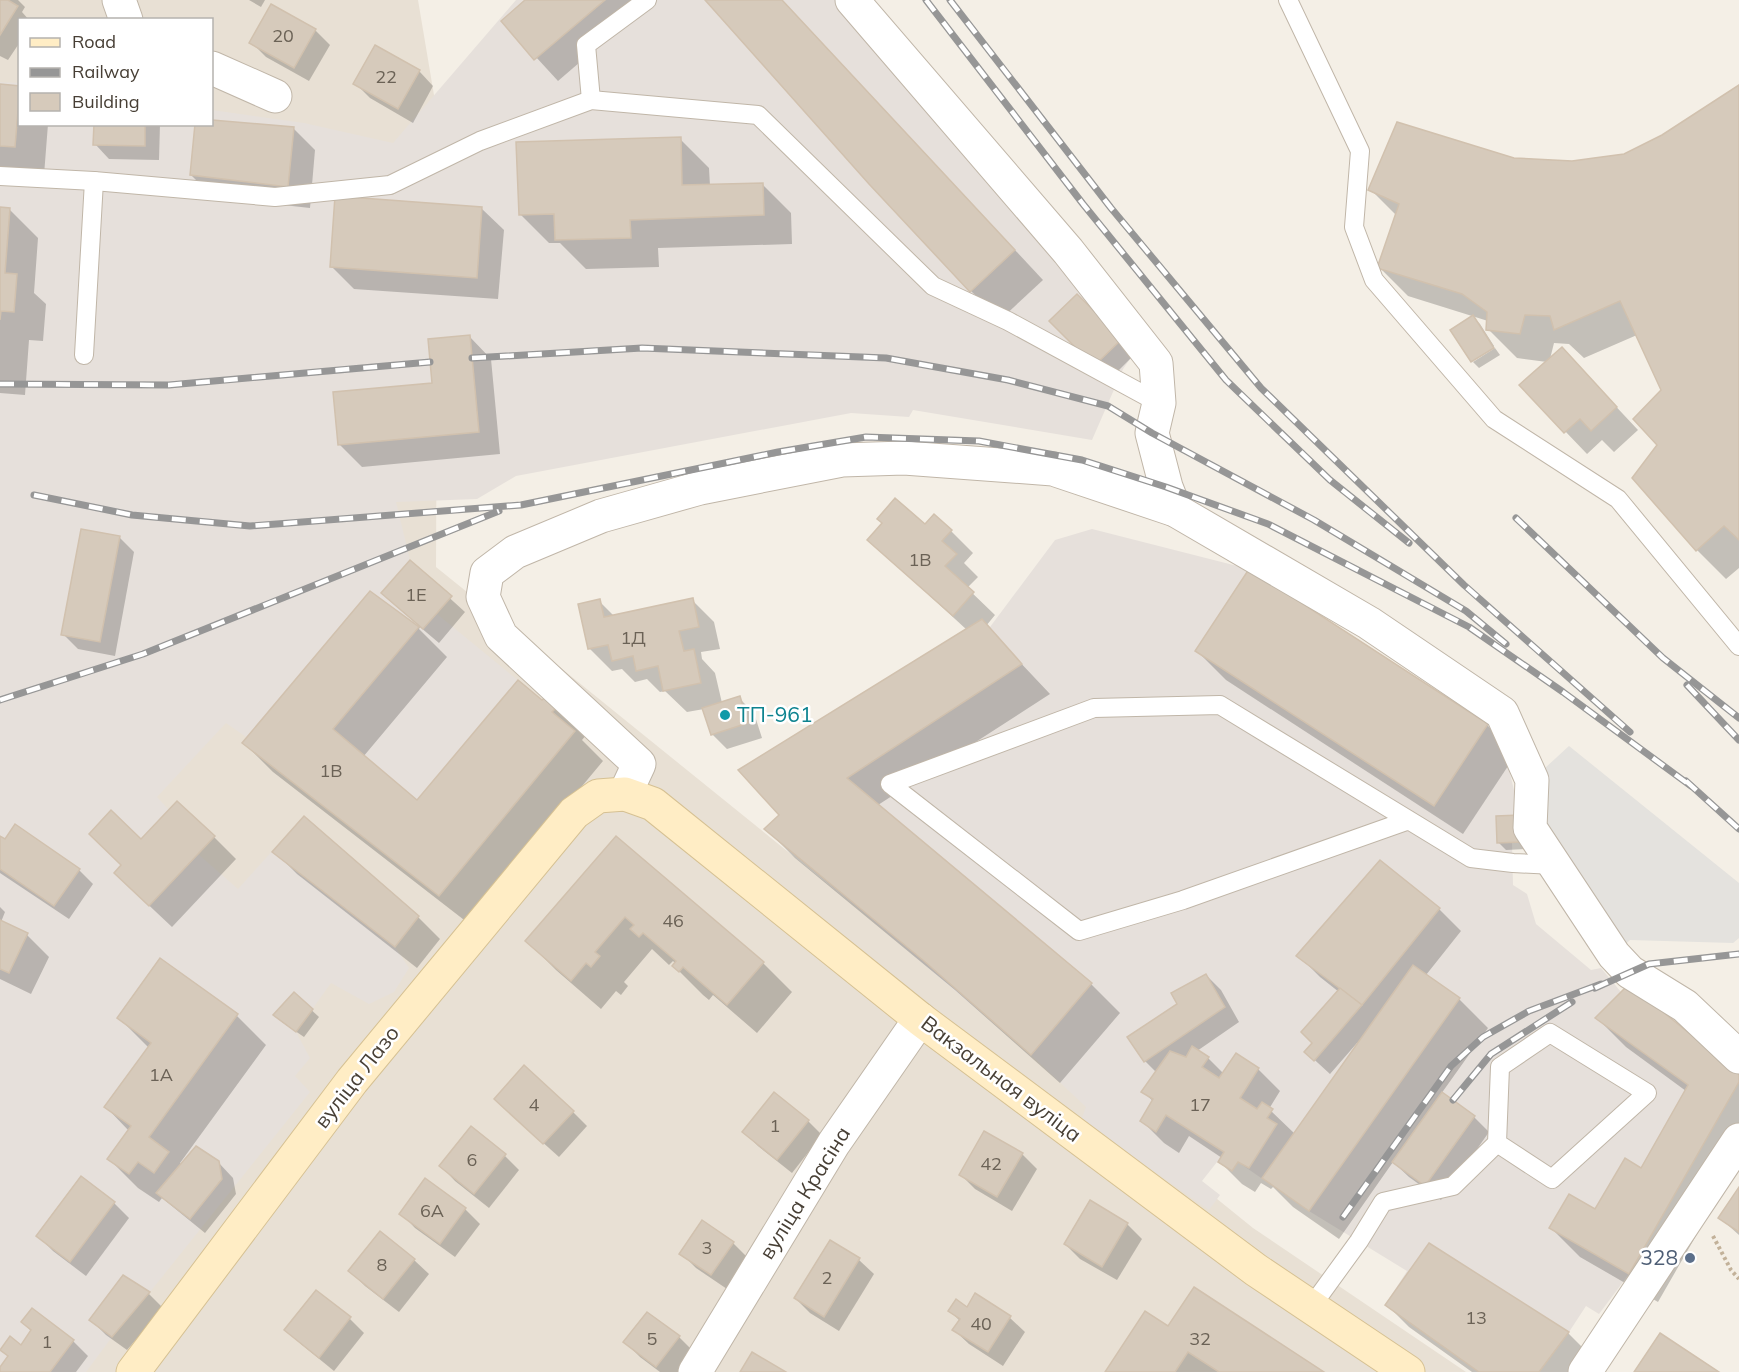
<svg xmlns="http://www.w3.org/2000/svg" width="1739" height="1372" font-family="Mulish,sans-serif">
  <style>
    .residential { fill: #e8e0d4; fill-rule: evenodd }
    .industrial { fill: #e6e0db }
    .parking { fill: #e4e2de }
    .shadow { fill: #0003 }
    .building { fill: #d6cabb; stroke: #d1c1ae; stroke-width: 1.5 }
    .lines { fill: none; stroke-linecap: round; stroke-linejoin: round }
    .service-casing { stroke: #c0b6a8; stroke-width: 20 }
    .minor-casing { stroke: #c0b6a8; stroke-width: 35 }
    .secondary-casing { stroke: #d6c193; stroke-width: 35 }
    .path { stroke: #c2b199; stroke-width: 4; stroke-dasharray: 3 3; stroke-linecap: butt }
    .service { stroke: #fff; stroke-width: 18 }
    .minor { stroke: #fff; stroke-width: 33 }
    .secondary { stroke: #ffedc5; stroke-width: 33 }
    .rail-casing { stroke: #969696; stroke-width: 7 }
    .rail { stroke: #fff; stroke-width: 4.5; stroke-dasharray: 14; stroke-linecap: butt }
    .culture-dot { fill: #0f9aa8; stroke: #fff; stroke-width: 2 }
    .service-dot { fill: #5c6f8a; stroke: #fff; stroke-width: 2 }
    .labels { text-anchor: middle; stroke-width: 5; stroke-linejoin: round; paint-order: stroke }
    .number-label { font-size: 18px; fill: #6b6256 }
    .culture-label { font-size: 21px; fill: #0d838f; stroke: #fff; text-anchor: start }
    .street-label { font-size: 21px; fill: #473f35; stroke: #fff }
    .service-label { font-size: 21px; fill: #4e5e75; stroke: #fff; text-anchor: end }
  </style>
  <rect width="100%" height="100%" fill="#f4efe6"/>
  <!-- residential -->
  <path class="residential" d="M 0,0 L 418,0 L 438,119 L 436,567 L 1253,1228 L 1466,1372 L 0,1372 ZM 20,20 L 212,20 L 212,124 L 20,124 Z"/>
  <!-- industrial -->
  <g class="industrial">
    <polygon points="516,0 838,0 1137,349 1123,369 1092,440 913,410 909,417 851,413 516,476 477,499 396,502 410,560 452,596 437,614 542,700 549,694 560,704 552,712 575,731 439,896 242,743 246,737 226,723 157,797 169,810 177,801 215,836 198,854 238,889 304,816 419,916 395,947 409,968 394,992 369,1004 331,983 296,1032 310,1058 295,1076 310,1092 150,1292 112,1337 86,1372 0,1372 0,82 19,83 20,124 212,124 212,110 304,123 393,143"/>
    <polygon points="1092,529 1249,569 1500,732 1520,815 1521,842 1512,843 1513,885 1527,894 1536,924 1591,970 1601,968 1621,992 1629,984 1739,1074 1739,1082 1629,1274 1599,1314 1586,1306 1569,1332 1539,1372 1479,1372 1385,1305 1407,1271 1309,1211 1238,1162 1232,1171 1217,1162 1202,1181 1220,1195 1209,1210 1081,1120 1086,1107 1031,1055 764,829 779,815 738,770 982,619 990,627 1055,540"/>
  </g>
  <!-- parking -->
  <polygon class="parking" points="1569,746 1739,883 1739,938 1733,943 1630,940 1614,955 1530,828 1532,780"/>
  <!-- shadow -->
  <g class="shadow">
    <polygon points="0,0 18,0 25,7 22,12 29,20 20,20 20,42 8,60 0,56"/>
    <polygon points="249,0 265,0 261,7"/>
    <polygon points="528,0 652,0 558,81 503,21"/>
    <polygon points="708,0 782,0 1043,280 1000,320 971,291"/>
    <polygon points="315,30 330,45 309,81 266,57 251,42"/>
    <polygon points="419,71 433,86 413,123 370,98 355,83"/>
    <polygon points="0,86 20,88 20,124 48,124 44,175 0,172"/>
    <polygon points="1739,87 1739,568 1726,579 1697,550 1633,478 1659,445 1663,391 1637,335 1584,358 1569,344 1554,343 1550,359 1562,349 1638,430 1614,452 1602,440 1587,454 1521,385 1547,362 1517,358 1488,329 1488,321 1408,296 1379,267 1397,216 1370,189 1514,159 1572,162 1625,155 1663,136"/>
    <polygon points="212,121 293,128 315,150 310,208 213,197 191,175"/>
    <polygon points="95,124 160,124 159,160 109,159 95,144"/>
    <polygon points="680,139 709,168 710,186 762,184 791,213 792,244 658,248 659,267 586,269 560,243 549,243 520,214"/>
    <polygon points="0,208 9,209 38,238 34,293 46,304 43,341 29,340 25,395 0,393"/>
    <polygon points="481,208 504,230 498,299 354,289 332,267"/>
    <polygon points="1077,296 1135,354 1110,379 1051,321"/>
    <polygon points="1473,317 1480,324 1494,346 1471,360"/>
    <polygon points="469,336 491,359 500,454 362,467 339,444 433,384"/>
    <polygon points="1495,348 1500,355 1479,368 1473,362"/>
    <polygon points="925,527 951,531 973,553 964,563 978,577 967,588 995,615 986,626 1050,694 878,805 1091,984 1120,1013 1060,1083 955,990 795,858 766,829 967,630 869,540"/>
    <polygon points="119,537 134,552 115,656 78,649 63,634"/>
    <polygon points="410,562 465,612 439,643 420,627 419,629 447,657 363,757 417,802 549,696 587,734 582,740 603,761 468,923 273,772 244,743 418,628 419,626 383,593"/>
    <polygon points="692,600 714,622 720,649 701,652 702,659 715,673 722,703 739,698 754,713 762,738 727,749 712,734 704,709 687,712 665,691 660,692 647,679 635,682 622,669 612,671 590,649 599,601 615,617"/>
    <polygon points="1197,651 1487,725 1516,754 1463,834 1226,680"/>
    <polygon points="1498,817 1527,849 1506,850 1499,843"/>
    <polygon points="214,837 236,859 172,927 138,895 141,841"/>
    <polygon points="0,838 79,870 93,884 69,919 0,873"/>
    <polygon points="616,838 763,963 792,992 757,1033 713,995 709,1000 703,995 674,966 676,964 673,961 669,965 652,949 624,982 628,986 621,995 616,991 601,1009 556,970 527,941"/>
    <polygon points="275,852 418,917 440,939 417,968 297,874"/>
    <polygon points="0,907 5,912 1,922 27,935 49,957 31,994 0,979"/>
    <polygon points="1439,909 1461,931 1426,975 1459,999 1488,1028 1441,1094 1474,1117 1489,1132 1441,1200 1409,1177 1393,1162 1339,1239 1293,1207 1273,1187 1271,1189 1261,1183 1255,1192 1242,1184 1220,1162 1222,1158 1189,1136 1179,1153 1164,1143 1142,1121 1154,1102 1143,1092 1157,1073 1145,1061 1129,1037 1179,1005 1206,975 1221,990 1239,1022 1197,1051 1208,1058 1224,1074 1258,1069 1280,1091 1269,1109 1295,1134 1359,1044 1357,1043 1330,1074 1306,1052 1314,1044 1339,992 1320,977 1298,955"/>
    <polygon points="161,960 237,1016 266,1045 180,1163 182,1165 218,1162 233,1178 236,1194 205,1233 162,1198 159,1202 138,1188 109,1159 129,1131 106,1107 149,1048 119,1018"/>
    <polygon points="294,994 319,1017 304,1037 282,1022"/>
    <polygon points="1597,1018 1739,1076 1739,1161 1658,1302 1580,1257 1551,1228 1595,1211 1642,1170 1686,1091 1626,1047"/>
    <polygon points="573,1112 587,1126 559,1157 510,1113"/>
    <polygon points="808,1121 822,1135 792,1173 758,1146 744,1132"/>
    <polygon points="1022,1154 1037,1169 1012,1211 975,1189 960,1174"/>
    <polygon points="505,1156 519,1170 489,1208 455,1181 441,1166"/>
    <polygon points="81,1178 114,1203 129,1218 86,1276 53,1251 38,1236"/>
    <polygon points="425,1180 465,1209 480,1224 455,1257 415,1228 401,1213"/>
    <polygon points="1739,1190 1739,1235 1720,1218"/>
    <polygon points="703,1222 733,1243 748,1258 727,1289 696,1268 681,1253"/>
    <polygon points="1127,1224 1142,1239 1117,1280 1080,1259 1065,1244"/>
    <polygon points="380,1233 414,1260 429,1274 399,1312 365,1286 350,1271"/>
    <polygon points="830,1242 859,1260 874,1274 839,1331 810,1313 795,1298"/>
    <polygon points="1430,1245 1568,1333 1590,1355 1577,1372 1472,1372 1409,1327 1387,1305"/>
    <polygon points="123,1277 149,1294 163,1308 127,1350 106,1335 91,1320"/>
    <polygon points="316,1292 350,1319 364,1333 334,1371 301,1344 286,1330"/>
    <polygon points="976,1295 1010,1318 1025,1332 1003,1366 969,1344 954,1330 960,1321 950,1311 968,1309"/>
    <polygon points="23,1322 73,1341 88,1356 76,1372 0,1372 0,1369 21,1347 32,1332"/>
    <polygon points="1168,1328 1321,1372 1107,1372"/>
    <polygon points="679,1337 693,1351 678,1372 660,1372 640,1357 625,1342"/>
  </g>
  <!-- building -->
  <g class="building">
    <polygon points="0,0 8,0 18,6 0,35"/>
    <polygon points="525,0 605,0 534,60 501,21"/>
    <polygon points="705,0 782,0 1015,250 970,292 869,184"/>
    <polygon points="271,4 316,29 294,68 249,43"/>
    <polygon points="375,45 420,70 398,109 353,84"/>
    <polygon points="0,84 20,86 15,147 0,146"/>
    <polygon points="1739,85 1739,540 1724,526 1696,551 1632,478 1657,445 1633,419 1661,390 1620,301 1554,330 1550,316 1525,315 1520,334 1486,330 1487,312 1462,294 1377,268 1399,204 1368,190 1397,122 1514,158 1572,161 1594,158 1624,154 1662,135"/>
    <polygon points="212,120 294,127 288,187 190,175 195,124 212,124"/>
    <polygon points="94,124 145,124 145,146 93,145"/>
    <polygon points="681,137 682,185 763,183 764,215 630,220 631,238 555,240 554,214 519,215 516,142"/>
    <polygon points="335,196 482,207 477,278 330,267"/>
    <polygon points="0,207 10,208 5,273 17,274 14,312 1,311 0,320"/>
    <polygon points="1077,294 1122,339 1094,366 1049,321"/>
    <polygon points="1473,315 1494,348 1471,362 1450,330"/>
    <polygon points="470,335 479,432 338,445 333,392 432,383 428,339"/>
    <polygon points="1562,347 1617,407 1591,431 1580,419 1564,433 1519,385"/>
    <polygon points="895,498 925,524 934,514 952,530 942,541 957,554 945,566 974,592 953,616 867,540 882,523 877,519"/>
    <polygon points="81,529 120,536 100,642 61,635"/>
    <polygon points="410,560 452,596 423,629 381,593"/>
    <polygon points="1249,569 1488,724 1434,806 1195,651"/>
    <polygon points="370,591 419,627 333,729 417,800 518,680 542,700 549,694 560,704 552,712 575,731 439,896 242,743"/>
    <polygon points="693,598 699,627 679,631 684,651 694,649 701,683 663,691 658,666 636,671 633,656 612,661 608,645 588,649 578,604 600,599 604,617"/>
    <polygon points="982,619 1022,664 847,778 1092,983 1031,1055 924,961 764,829 779,815 738,770"/>
    <polygon points="740,696 748,723 711,735 702,708"/>
    <polygon points="177,801 215,836 149,906 114,873 121,865 89,834 111,810 141,839"/>
    <polygon points="1520,815 1521,842 1497,843 1496,816"/>
    <polygon points="304,816 419,916 395,947 272,852"/>
    <polygon points="15,824 80,869 54,906 0,869 0,836 5,839"/>
    <polygon points="616,836 764,962 727,1005 683,967 679,972 672,966 676,961 643,933 639,937 630,929 634,925 625,917 595,952 600,956 591,967 586,963 571,981 525,941"/>
    <polygon points="1380,860 1440,908 1362,1005 1296,956"/>
    <polygon points="0,920 28,933 9,973 0,969"/>
    <polygon points="160,958 238,1014 149,1137 169,1152 154,1173 138,1162 129,1174 107,1159 131,1126 104,1107 151,1043 117,1018"/>
    <polygon points="1413,965 1460,998 1309,1211 1262,1178"/>
    <polygon points="1206,974 1225,1007 1144,1062 1127,1037 1177,1004 1171,993"/>
    <polygon points="1629,984 1739,1074 1739,1082 1629,1274 1549,1228 1569,1194 1595,1209 1625,1158 1641,1168 1688,1085 1595,1018"/>
    <polygon points="1340,988 1362,1005 1314,1061 1304,1052 1312,1043 1301,1032"/>
    <polygon points="294,992 313,1009 296,1032 273,1015"/>
    <polygon points="1192,1046 1209,1057 1202,1067 1219,1078 1236,1053 1259,1068 1240,1098 1257,1109 1262,1102 1273,1109 1267,1118 1277,1124 1249,1168 1238,1162 1232,1171 1218,1162 1224,1152 1166,1115 1156,1132 1140,1121 1153,1099 1141,1092 1170,1051 1186,1057"/>
    <polygon points="524,1065 574,1111 543,1144 494,1099"/>
    <polygon points="774,1092 809,1120 777,1160 742,1132"/>
    <polygon points="1442,1092 1475,1116 1425,1186 1392,1162"/>
    <polygon points="471,1126 506,1154 474,1194 439,1166"/>
    <polygon points="984,1131 1023,1153 997,1197 959,1175"/>
    <polygon points="196,1146 219,1161 222,1179 190,1219 156,1193"/>
    <polygon points="81,1176 115,1202 70,1262 36,1236"/>
    <polygon points="425,1178 466,1208 440,1244 399,1214"/>
    <polygon points="1739,1187 1739,1232 1718,1218"/>
    <polygon points="1090,1200 1128,1223 1102,1267 1064,1244"/>
    <polygon points="702,1220 734,1242 711,1275 679,1254"/>
    <polygon points="380,1231 415,1259 383,1299 348,1271"/>
    <polygon points="830,1240 860,1258 824,1317 794,1298"/>
    <polygon points="1429,1243 1569,1332 1539,1372 1479,1372 1385,1305"/>
    <polygon points="123,1275 150,1292 112,1337 89,1320"/>
    <polygon points="1194,1287 1324,1372 1219,1372 1188,1352 1175,1372 1105,1372 1145,1311 1168,1326"/>
    <polygon points="316,1290 351,1317 319,1358 284,1330"/>
    <polygon points="975,1293 1011,1316 988,1352 952,1330 960,1319 948,1311 956,1299 967,1307"/>
    <polygon points="32,1308 74,1340 50,1372 0,1372 0,1367 8,1356 0,1350 10,1336 21,1345 31,1330 21,1322"/>
    <polygon points="647,1312 680,1336 656,1367 623,1342"/>
    <polygon points="1660,1333 1719,1372 1634,1372"/>
    <polygon points="752,1352 786,1372 740,1372"/>
  </g>
  <g class="lines">
    <!-- service casing -->
    <g class="service-casing">
      <g id="service">
        <polyline points="1288,0 1360,151 1354,227 1374,280 1494,419 1618,499 1739,646"/>
        <polyline points="591,100 586,45 647,0"/>
        <polyline points="0,176 94,181 275,197 390,185 480,141 591,100 758,115 933,286 1008,321 1159,403"/>
        <polyline points="84,355 94,181"/>
        <polyline points="1409,820 1183,900 1079,931 890,784 1094,708 1220,705 1471,858 1513,863 1554,865"/>
        <polyline points="1311,1307 1359,1241 1383,1202 1453,1186 1497,1143 1552,1179 1647,1093 1550,1033 1500,1067 1497,1143"/>
      </g>
    </g>
    <!-- minor casing -->
    <g class="minor-casing">
      <g id="minor">
        <polyline points="119,0 126,20"/>
        <polyline points="852,0 1068,251 1156,363 1159,403 1152,433 1166,487 1175,510"/>
        <polyline points="212,68 275,96"/>
        <polyline points="625,794 639,764 501,636 483,597 487,573 515,552 601,516 700,488 842,460 904,458 1053,469 1175,510 1369,623 1502,713 1532,780 1530,828 1614,955 1630,972 1685,1006 1739,1057"/>
        <polyline points="695,1372 834,1143 920,1019"/>
        <polyline points="1585,1372 1739,1140"/>
      </g>
    </g>
    <!-- secondary casing -->
    <g class="secondary-casing">
      <polyline id="secondary" points="133,1372 352,1081 574,813 598,796 625,794 653,804 920,1019 1256,1270 1408,1372"/>
    </g>
    <!-- path -->
    <polyline class="path" points="1713,1236 1731,1270 1739,1279"/>
    <!-- service -->
    <use href="#service" class="service"/>
    <!-- minor -->
    <use href="#minor" class="minor"/>
    <!-- secondary -->
    <use href="#secondary" class="secondary"/>
    <!-- rail casing -->
    <g class="rail-casing">
      <g id="rail">
        <polyline points="926,0 1083,204 1226,380 1330,480 1409,543"/>
        <polyline points="950,0 1111,208 1261,388 1464,585 1630,732"/>
        <polyline points="472,358 642,348 886,358 1008,380 1108,406 1152,433 1314,520 1466,611 1506,644"/>
        <polyline points="0,384 169,385 430,362"/>
        <polyline points="34,495 132,515 250,526 521,505 778,452 866,437 979,441 1082,460 1166,487 1268,524 1469,627 1563,692 1691,786"/>
        <polyline points="1516,518 1663,658 1739,718"/>
        <polyline points="1687,685 1739,740"/>
        <polyline points="0,700 143,654 499,511"/>
        <polyline points="1686,781 1739,829"/>
        <polyline points="1595,988 1649,964 1739,954"/>
        <polyline points="1453,1100 1491,1054 1572,1002"/>
        <polyline points="1343,1217 1451,1066 1483,1037 1529,1011 1601,984"/>
      </g>
    </g>
    <!-- rail -->
    <use href="#rail" class="rail"/>
  </g>
  <!-- markers -->
  <circle class="culture-dot" cx="725" cy="715" r="6"/>
  <circle class="service-dot" cx="1690" cy="1258" r="6"/>
  <g class="labels">
    <!-- number labels -->
    <g class="number-label">
      <text x="283" y="42">20</text>
      <text x="386" y="83">22</text>
      <text x="920" y="566">1В</text>
      <text x="416" y="601">1E</text>
      <text x="633" y="644">1Д</text>
      <text x="331" y="777">1В</text>
      <text x="673" y="927">46</text>
      <text x="161" y="1081">1А</text>
      <text x="534" y="1111">4</text>
      <text x="1200" y="1111">17</text>
      <text x="775" y="1132">1</text>
      <text x="472" y="1166">6</text>
      <text x="991" y="1170">42</text>
      <text x="432" y="1217">6А</text>
      <text x="707" y="1254">3</text>
      <text x="382" y="1271">8</text>
      <text x="827" y="1284">2</text>
      <text x="1476" y="1324">13</text>
      <text x="981" y="1330">40</text>
      <text x="652" y="1345">5</text>
      <text x="1200" y="1345">32</text>
      <text x="47" y="1348">1</text>
    </g>
    <!-- culture labels -->
    <g class="culture-label">
      <text x="737" y="722">ТП-961</text>
    </g>
    <!-- street labels -->
    <g class="street-label">
      <text transform="translate(357 1077) rotate(-52)" y="7">вуліца Лазо</text>
      <text transform="translate(1001 1079) rotate(37)" y="7">Вакзальная вуліца</text>
      <text transform="translate(805 1193) rotate(-58)" y="7">вуліца Красіна</text>
    </g>
    <!-- service labels -->
    <g class="service-label">
      <text x="1678" y="1265">328</text>
    </g>
  </g>
  <!-- legend -->
  <rect x="18" y="18" width="195" height="108" fill="#ffffff" stroke="#b5b2ae" stroke-width="1.5"/>
  <rect x="30" y="38" width="30" height="9" fill="#ffedc5" stroke="#b5b2ae" stroke-width="1.5"/>
  <text x="72" y="48" font-size="18" fill="#473f35">Road</text>
  <rect x="30" y="68" width="30" height="9" fill="#969696" stroke="#b5b2ae" stroke-width="1.5"/>
  <text x="72" y="78" font-size="18" fill="#473f35">Railway</text>
  <rect x="30" y="93" width="30" height="18" fill="#d6cabb" stroke="#b5b2ae" stroke-width="1.5"/>
  <text x="72" y="108" font-size="18" fill="#473f35">Building</text>
</svg>
